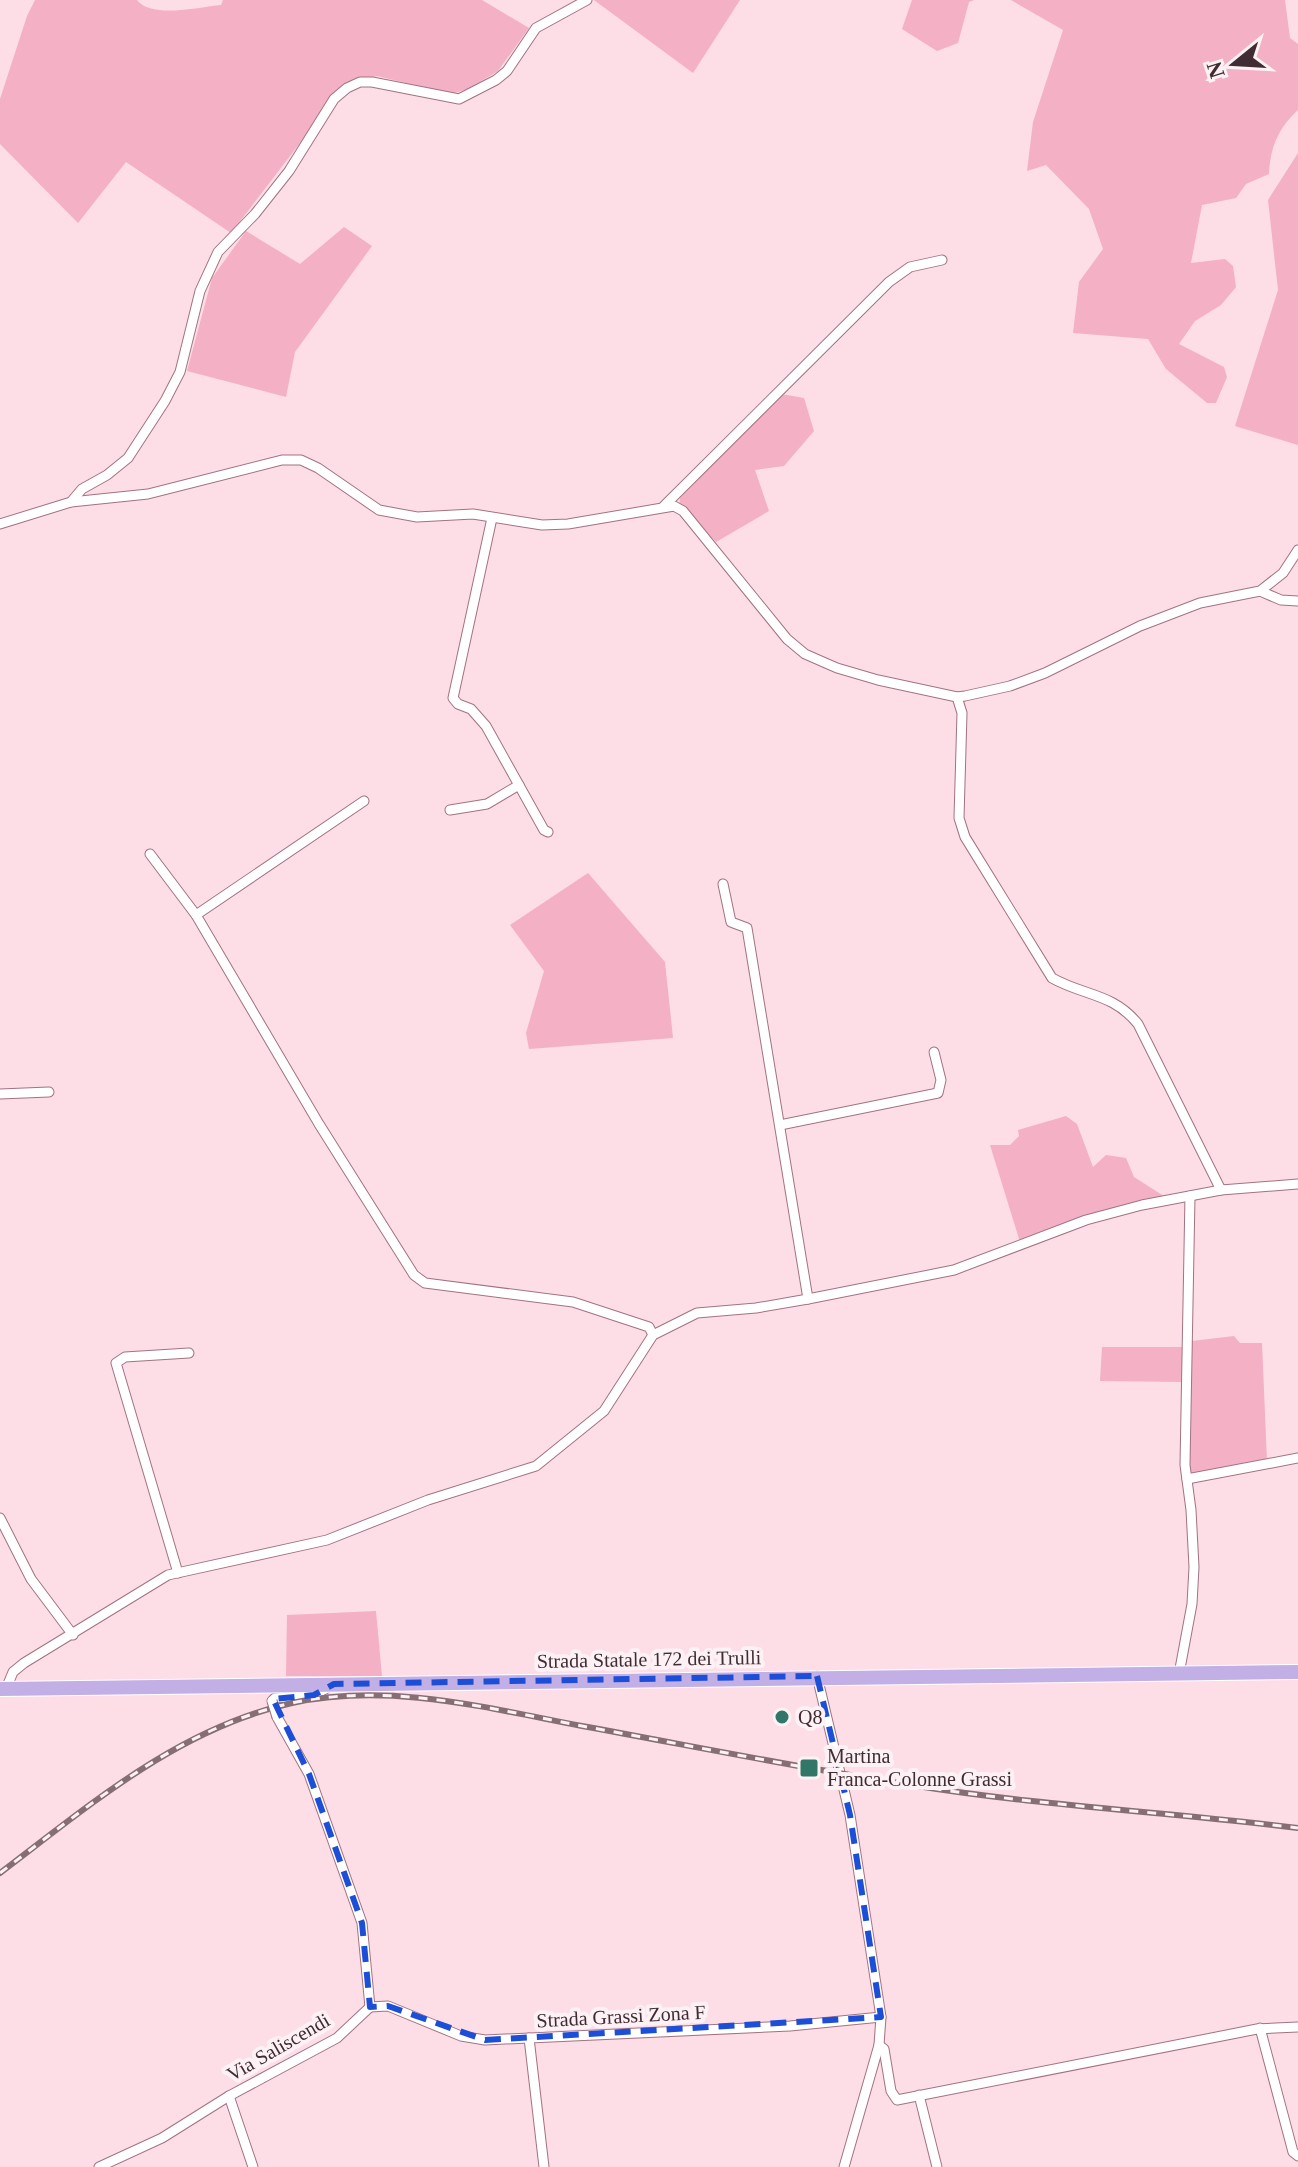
<svg xmlns="http://www.w3.org/2000/svg" width="1298" height="2167" font-family="Georgia,serif">
  <style>
    .green { fill: #f4b0c5 }
    .lines { fill: none; stroke-linecap: round; stroke-linejoin: round }
    .street-casing { stroke: #a17381; stroke-width: 11 }
    .primary-casing { stroke: #fff; stroke-width: 16 }
    .street { stroke: #fff; stroke-width: 9 }
    .primary { stroke: #c2afe5; stroke-width: 14 }
    .rail-casing { stroke: #866e75; stroke-width: 6 }
    .rail { stroke: #fcf1f4; stroke-width: 3; stroke-dasharray: 9; stroke-linecap: butt }
    .street-bridge-casing { stroke: #a17381; stroke-width: 11; stroke-linecap: butt }
    .street-bridge { stroke: #fff; stroke-width: 9 }
    .marked { fill: none; stroke: #1d4ed8; stroke-width: 6; stroke-dasharray: 16 10; stroke-linejoin: round }
    .poi-dot { fill: #327669; stroke: #fcf1f4; stroke-width: 3 }
    .labels { text-anchor: middle; stroke-width: 8; stroke-linejoin: round; paint-order: stroke }
    .street-label { font-size: 20px; fill: #402d33; stroke: #fcf1f4 }
    .poi-label { font-size: 20px; fill: #402d33; stroke: #fcf1f4; text-anchor: start }
  </style>
  <rect width="100%" height="100%" fill="#fddde6"/>
  <!-- green -->
  <g class="green">
    <path d="M 35,0 L 137,0 C 151,19 200,7 221,5 L 223,0 L 482,0 L 529,28 L 498,71 L 468,89 L 451,94 L 377,76 L 346,83 L 231,233 L 126,162 L 78,223 L 0,144 L 0,99 L 27,16 Z"/>
    <polygon points="594,0 740,0 693,73"/>
    <polygon points="912,0 974,0 969,2 958,43 937,51 902,29"/>
    <path d="M 1011,0 L 1285,0 L 1290,38 L 1298,44 L 1298,110 C 1278,128 1270,148 1269,174 L 1246,184 L 1236,198 L 1202,205 L 1191,263 L 1225,259 L 1233,266 L 1236,287 L 1221,305 L 1195,321 L 1179,344 L 1224,367 L 1227,377 L 1216,403 L 1207,403 L 1166,369 L 1148,339 L 1073,333 L 1079,282 L 1103,249 L 1089,209 L 1046,165 L 1027,171 L 1033,122 L 1063,30 Z"/>
    <polygon points="1298,153 1298,445 1235,426 1278,290 1268,200"/>
    <polygon points="344,227 372,246 295,352 286,397 187,371 212,278 246,231 300,264"/>
    <polygon points="781,394 804,398 814,431 784,466 755,470 769,511 716,542 679,505 680,498"/>
    <polygon points="588,873 665,962 673,1038 529,1049 526,1033 544,971 510,925"/>
    <polygon points="1066,1116 1077,1124 1093,1167 1106,1155 1126,1158 1134,1177 1167,1198 1020,1242 990,1145 1010,1145 1019,1136 1018,1130"/>
    <polygon points="1234,1336 1240,1343 1262,1343 1267,1462 1189,1474 1183,1382 1100,1381 1102,1347 1183,1347 1192,1341"/>
    <polygon points="376,1611 382,1676 286,1676 287,1615"/>
  </g>
  <g class="lines">
    <!-- street casing -->
    <g class="street-casing">
      <g id="street">
        <polyline points="71,502 82,489 107,475 128,458 165,401 180,372 200,291 218,252 255,214 289,171 334,99 347,88 360,82 372,82 459,99 496,80 507,71 536,28 587,0"/>
        <polyline points="664,506 889,282 910,267 942,260"/>
        <polyline points="492,518 453,698 458,704 471,709 486,726 544,830 548,832"/>
        <polyline points="0,524 71,502 148,494 282,460 301,460 318,468 379,510 417,517 473,514 542,525 568,524 674,506 683,511 787,639 805,654 837,668 878,680 957,697 965,696 1010,686 1045,673 1140,626 1200,603 1260,591 1283,573 1298,550"/>
        <polyline points="1260,591 1281,600 1298,601"/>
        <path d="M 957,697 L 962,713 L 959,818 L 965,837 L 1052,978 C 1084,996 1113,993 1138,1024 L 1221,1190"/>
        <polyline points="450,810 487,804 519,785"/>
        <polyline points="150,854 196,915 319,1124 414,1275 425,1283 573,1302 649,1327 653,1335"/>
        <polyline points="723,884 731,922 747,928 808,1299"/>
        <polyline points="196,915 364,801"/>
        <polyline points="0,1094 49,1092"/>
        <polyline points="780,1125 938,1093 941,1080 934,1052"/>
        <polyline points="1187,1479 1298,1458"/>
        <polyline points="0,1518 31,1579 73,1635"/>
        <polyline points="178,1573 116,1363 125,1357 189,1353"/>
        <polyline points="1179,1674 1192,1604 1194,1567 1191,1510 1185,1465 1190,1196"/>
        <polyline points="817,1676 850,1815 881,2017 879,2045 844,2167"/>
        <polyline points="6,1689 13,1672 24,1663 168,1575 327,1540 428,1500 536,1466 604,1411 653,1335 697,1313 756,1308 808,1299 954,1270 1086,1220 1142,1205 1221,1190 1298,1184"/>
        <polyline points="272,1701 275,1698 314,1695 327,1688"/>
        <polyline points="277,1717 309,1774 362,1923 370,2007"/>
        <polyline points="370,2007 388,2006 461,2036 485,2040 790,2026 881,2017"/>
        <polyline points="1260,2028 1293,2152 1298,2156"/>
        <polyline points="529,2038 544,2167"/>
        <polyline points="879,2045 884,2049 891,2091 897,2100 1257,2029 1298,2027"/>
        <polyline points="919,2095 937,2167"/>
        <polyline points="229,2096 253,2167"/>
        <polyline points="99,2167 162,2138 229,2096 337,2038 370,2007"/>
      </g>
    </g>
    <!-- primary casing -->
    <g class="primary-casing">
      <polyline id="primary" points="0,1689 1298,1672"/>
    </g>
    <!-- street -->
    <use href="#street" class="street"/>
    <!-- primary -->
    <use href="#primary" class="primary"/>
    <!-- rail casing -->
    <g class="rail-casing">
      <path id="rail" d="M 0,1873 C 90,1805 179,1728 292,1703 C 389,1682 487,1708 582,1726 C 692,1746 801,1768 911,1785 C 1040,1806 1169,1812 1298,1828"/>
    </g>
    <!-- rail -->
    <use href="#rail" class="rail"/>
    <!-- street-bridge casing -->
    <g class="street-bridge-casing">
      <polyline id="street-bridge" points="272,1701 277,1717"/>
    </g>
    <!-- street-bridge -->
    <use href="#street-bridge" class="street-bridge"/>
  </g>
  <!-- marked area -->
  <path class="marked" d="M 817,1676 L 850,1815 L 881,2017 L 485,2040 L 388,2006 L 370,2007 L 362,1923 L 309,1774 L 273,1699 L 314,1695 L 334,1684 Z"/>
  <!-- markers -->
  <g class="poi-dot">
    <circle cx="782" cy="1717" r="8"/>
    <rect x="799" y="1758" width="20" height="20" rx="4"/>
  </g>
  <g class="labels">
    <!-- street labels -->
    <g class="street-label">
      <text transform="translate(649 1659) rotate(-1)" y="7">Strada Statale 172 dei Trulli</text>
      <text transform="translate(621 2016) rotate(-3)" y="7">Strada Grassi Zona F</text>
      <text transform="translate(278 2047) rotate(-30)" y="7">Via Saliscendi</text>
    </g>
    <!-- poi labels -->
    <g class="poi-label">
      <text x="798" y="1724">Q8</text>
      <text x="827" y="1763">Martina<tspan x="827" dy="23">Franca-Colonne Grassi</tspan></text>
    </g>
  </g>
  <!-- north arrow -->
  <g transform="translate(1234 64) rotate(252)" stroke="#fcf1f4" stroke-width="6" paint-order="stroke">
  <path d="M0-6L14 30L0 20L-14 30Z" fill="#402d33"/>
  <text y="-12" font-size="22" font-weight="bold" text-anchor="middle" fill="#402d33">N</text>
  </g>
</svg>
